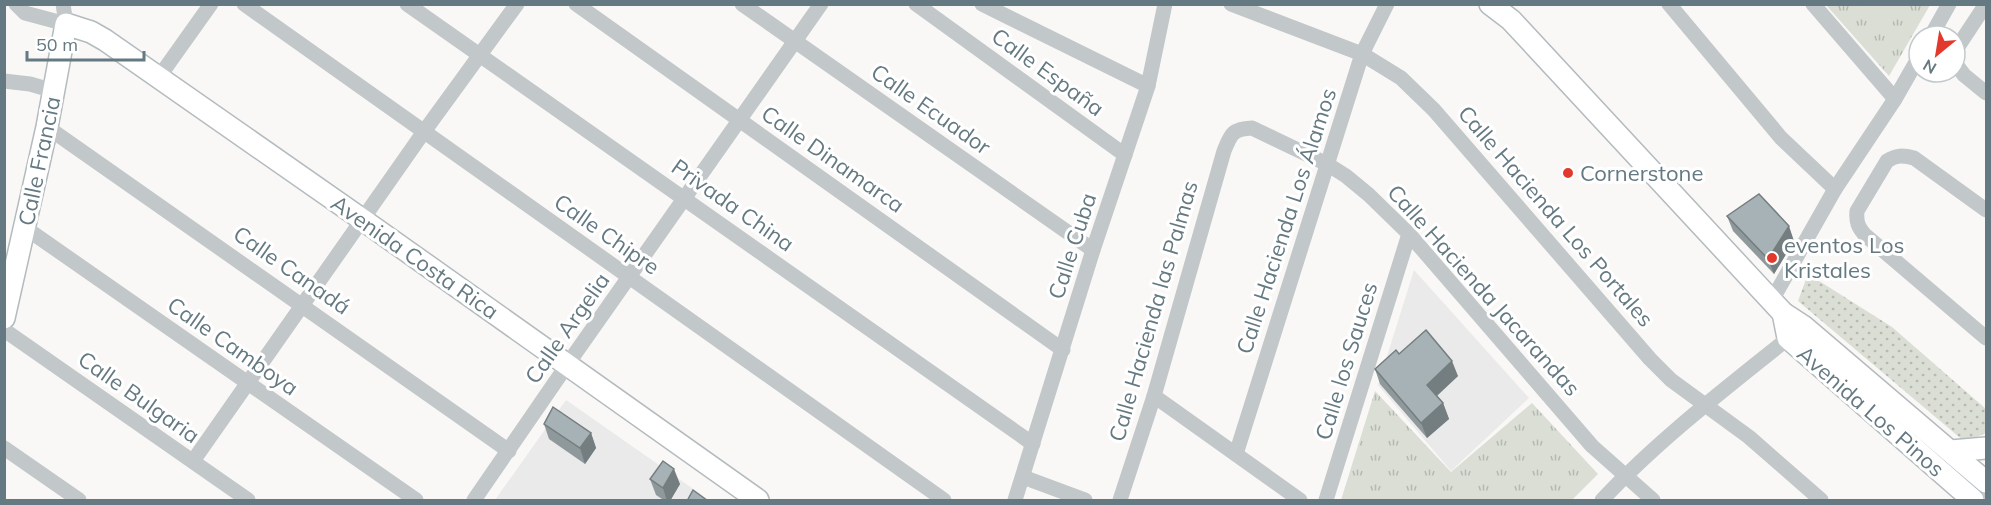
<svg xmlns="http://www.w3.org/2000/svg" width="1991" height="505" font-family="Mulish,sans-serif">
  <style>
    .built { fill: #e9eae9 }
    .grass { fill: url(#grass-dots) }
    .park { fill: url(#park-tufts) }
    .pitch { fill: #daded5 }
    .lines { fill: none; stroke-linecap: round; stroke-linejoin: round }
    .secondary-casing { stroke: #b4bbbe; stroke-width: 24 }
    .street { stroke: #c2c7ca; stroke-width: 15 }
    .secondary { stroke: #fff; stroke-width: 21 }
    .wall { fill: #8f999c }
    .shaded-wall { fill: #747d7f }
    .building { fill: #a6b2b5; stroke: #747d7f; stroke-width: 1.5 }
    .poi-dot { fill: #e2392d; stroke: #fff; stroke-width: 2 }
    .labels { text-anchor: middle; stroke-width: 6; stroke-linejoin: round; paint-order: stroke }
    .street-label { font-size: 22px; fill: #647981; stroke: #fff }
    .poi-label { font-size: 22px; fill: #647981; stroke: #fff; text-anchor: start }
  </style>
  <defs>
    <pattern id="grass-dots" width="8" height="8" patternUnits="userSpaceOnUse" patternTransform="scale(1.5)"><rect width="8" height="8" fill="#daded5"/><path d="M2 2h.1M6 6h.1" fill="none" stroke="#b4b9b2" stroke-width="1.8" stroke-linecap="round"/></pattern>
    <pattern id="park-tufts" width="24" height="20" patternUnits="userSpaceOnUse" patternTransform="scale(1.5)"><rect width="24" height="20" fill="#daded5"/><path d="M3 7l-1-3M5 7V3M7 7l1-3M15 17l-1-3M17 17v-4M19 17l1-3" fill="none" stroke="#b4b9b2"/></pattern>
  </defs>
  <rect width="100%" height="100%" fill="#f9f8f6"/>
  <!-- built -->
  <g class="built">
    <polygon points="1414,270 1529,398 1451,471 1378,385"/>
    <polygon points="566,400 709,500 495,500"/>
  </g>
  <!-- grass -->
  <polygon class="grass" points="1808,274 1892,327 1986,409 1986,433 1965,442 1798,301"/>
  <!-- park -->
  <g class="park">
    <polygon points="1826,5 1930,5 1889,76"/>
    <polygon points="1375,391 1451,472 1532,403 1598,474 1572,500 1341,500"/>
  </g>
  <!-- pitch -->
  <polygon class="pitch" points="1854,5 1904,5 1889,28"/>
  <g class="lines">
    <!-- secondary casing -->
    <g class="secondary-casing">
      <g id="secondary">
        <polyline points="1490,4 1511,20 1783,313 1803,326 1986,482"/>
        <polyline points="1783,313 1788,338 1973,500"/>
        <polyline points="4,318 47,127 66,24 91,32 105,40 363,220 758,500"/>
        <polyline points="1951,451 1986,448"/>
      </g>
    </g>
    <!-- street -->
    <g class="street">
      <polyline points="16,4 25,13 66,24 63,4"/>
      <polyline points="244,4 944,500"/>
      <polyline points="407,4 1033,444"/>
      <polyline points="576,4 1063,350"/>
      <polyline points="742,4 1093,250"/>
      <polyline points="916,4 1125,155"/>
      <polyline points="982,4 1148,86"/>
      <polyline points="1231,4 1362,54 1401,78 1434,110 1650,359 1671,380 1749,437 1821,500"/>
      <polyline points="1669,4 1781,138 1835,189"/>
      <polyline points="1813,4 1895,99"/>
      <polyline points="1931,36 1949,4"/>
      <polyline points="1955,51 1986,4"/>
      <polyline points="1955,63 1964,75 1986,93"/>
      <polyline points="159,77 211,4"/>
      <polyline points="4,81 30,84 54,91"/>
      <polyline points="47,127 509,451"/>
      <path d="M 1986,210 L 1914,158 C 1903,155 1896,155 1887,161 L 1857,211 C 1856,222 1858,227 1865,235 L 1986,338"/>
      <polyline points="24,227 416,500"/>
      <polyline points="1771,302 1835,189 1895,99 1919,57"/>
      <polyline points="4,330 248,500"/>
      <polyline points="1154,396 1300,500"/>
      <polyline points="4,448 79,500"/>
      <polyline points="1236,454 1362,54 1387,4"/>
      <polyline points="193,461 423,133 517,4"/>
      <polyline points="1023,477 1085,500"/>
      <polyline points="474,500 567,365 821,4"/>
      <polyline points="1015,500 1093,250 1148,86 1165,4"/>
      <path d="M 1120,500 L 1154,396 L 1224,151 C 1231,134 1232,129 1252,128 L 1327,164 L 1346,176 L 1369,195 L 1409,234 L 1592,446 L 1653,500"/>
      <polyline points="1326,500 1409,234"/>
      <path d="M 1602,500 C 1660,438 1730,385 1796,332"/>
      <polyline points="1985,500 1986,499"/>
    </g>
    <!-- secondary -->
    <use href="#secondary" class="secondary"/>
  </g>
  <!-- wall -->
  <g class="wall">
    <polygon points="1727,216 1794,241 1774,274 1733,231"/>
    <polygon points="1399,354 1458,376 1437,396 1443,403 1449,419 1427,438 1380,384 1375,369"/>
    <polygon points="544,424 591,433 596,448 585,464 549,439"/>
    <polygon points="650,479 680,484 670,501 665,501 656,495"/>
  </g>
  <!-- shaded-wall -->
  <g class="shaded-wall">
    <polygon points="1789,226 1794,241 1774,274 1768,259"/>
    <polygon points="1452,361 1458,376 1432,400 1427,385"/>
    <polygon points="1443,403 1449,419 1427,438 1421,423"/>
    <polygon points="591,433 596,448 585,464 580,448"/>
    <polygon points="674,469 680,484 670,501 667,501 663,488"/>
  </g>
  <!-- building -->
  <g class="building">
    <polygon points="1759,194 1789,226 1768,259 1727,216"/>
    <polygon points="1426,330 1452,361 1427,385 1443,403 1421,423 1375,369 1396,350 1399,354"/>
    <polygon points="553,407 591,433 580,448 544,424"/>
    <polygon points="663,461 674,469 663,488 650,479"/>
    <polygon points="693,490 708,501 687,501"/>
  </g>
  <!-- markers -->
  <g class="poi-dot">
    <circle cx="1568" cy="173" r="6"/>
    <circle cx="1772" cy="258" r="6"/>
  </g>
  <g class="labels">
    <!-- street labels -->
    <g class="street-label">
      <text transform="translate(1048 72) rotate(36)" y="8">Calle España</text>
      <text transform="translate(931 109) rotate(35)" y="8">Calle Ecuador</text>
      <text transform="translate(833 159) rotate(35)" y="8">Calle Dinamarca</text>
      <text transform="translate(39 161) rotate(-78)" y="8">Calle Francia</text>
      <text transform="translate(733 205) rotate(35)" y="8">Privada China</text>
      <text transform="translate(1556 216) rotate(49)" y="8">Calle Hacienda Los Portales</text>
      <text transform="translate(1286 221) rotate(-72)" y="8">Calle Hacienda Los Álamos</text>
      <text transform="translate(607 234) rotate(35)" y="8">Calle Chipre</text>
      <text transform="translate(1072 246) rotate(-72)" y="8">Calle Cuba</text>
      <text transform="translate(415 257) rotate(35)" y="8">Avenida Costa Rica</text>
      <text transform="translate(292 270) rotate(35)" y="8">Calle Canadá</text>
      <text transform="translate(1484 290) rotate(48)" y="8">Calle Hacienda Jacarandas</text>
      <text transform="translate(1153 311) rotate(-74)" y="8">Calle Hacienda las Palmas</text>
      <text transform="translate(567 328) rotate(-55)" y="8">Calle Argelia</text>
      <text transform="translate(233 346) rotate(35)" y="8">Calle Camboya</text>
      <text transform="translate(1346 361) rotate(-73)" y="8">Calle los Sauces</text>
      <text transform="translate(139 397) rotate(35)" y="8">Calle Bulgaria</text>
      <text transform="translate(1871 411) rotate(41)" y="8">Avenida Los Pinos</text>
    </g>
    <!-- poi labels -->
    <g class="poi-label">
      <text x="1580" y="181">Cornerstone</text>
      <text x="1784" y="253">eventos Los<tspan x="1784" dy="25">Kristales</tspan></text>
    </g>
  </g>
  <!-- border -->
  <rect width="1991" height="505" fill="none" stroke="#647981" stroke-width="12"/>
  <!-- north arrow -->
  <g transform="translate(1937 54) rotate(210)"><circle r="28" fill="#ffffff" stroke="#c1c9cd" stroke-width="1.5"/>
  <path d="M0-4.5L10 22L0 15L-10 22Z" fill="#e2392d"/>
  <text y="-9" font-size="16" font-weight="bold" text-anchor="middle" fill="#647981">N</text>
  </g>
  <!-- scale -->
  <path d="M27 51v9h117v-9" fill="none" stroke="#647981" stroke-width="3"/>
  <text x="36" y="51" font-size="18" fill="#647981" stroke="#ffffff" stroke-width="4.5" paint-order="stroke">50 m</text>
</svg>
